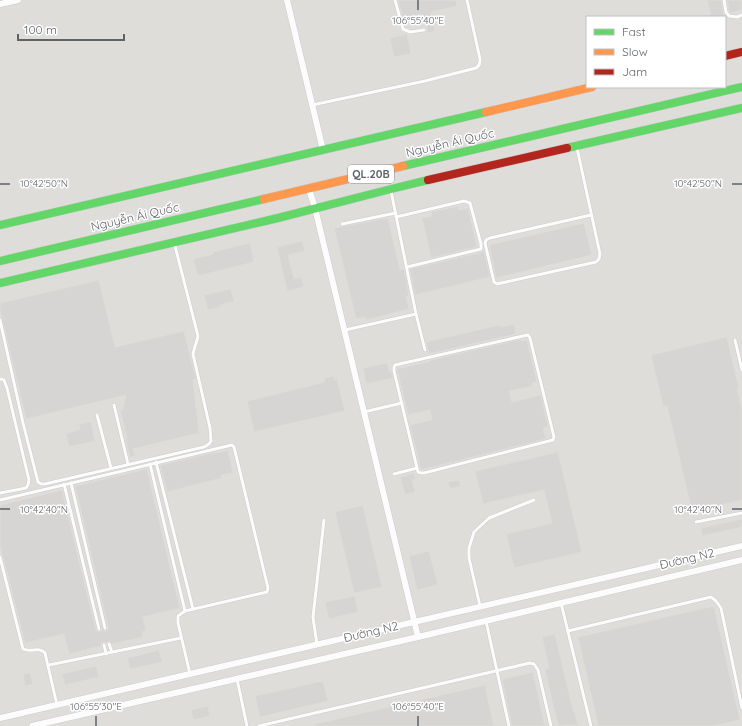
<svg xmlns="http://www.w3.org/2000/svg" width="742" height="726" font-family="Quicksand,sans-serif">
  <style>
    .industrial { fill: #dfddda; fill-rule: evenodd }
    .building { fill: #d6d5d3; stroke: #deddd9 }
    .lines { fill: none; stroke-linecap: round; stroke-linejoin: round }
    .lane-casing { stroke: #cbcccc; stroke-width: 4 }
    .street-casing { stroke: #cbcccc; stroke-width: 7 }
    .fast-casing { stroke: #cacacb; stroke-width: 9 }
    .slow-casing { stroke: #cacacb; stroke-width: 9 }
    .jam-casing { stroke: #cacacb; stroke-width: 9 }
    .lane { stroke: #fdfcfc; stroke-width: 3 }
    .street { stroke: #fdfcfc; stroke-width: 6 }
    .fast { stroke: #63d668; stroke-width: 8 }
    .slow { stroke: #ff974d; stroke-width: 8 }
    .jam { stroke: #b3261e; stroke-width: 8 }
    .ticks { fill: none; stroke: #5f6368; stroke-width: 1.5 }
    .labels { text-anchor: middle; stroke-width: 3; stroke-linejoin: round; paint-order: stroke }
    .shield { fill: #fff; stroke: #8f9295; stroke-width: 1 }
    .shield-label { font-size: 11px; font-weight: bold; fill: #5f6368 }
    .street-label { font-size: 12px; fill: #5f6368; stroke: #fff }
    .ticks-label { font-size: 10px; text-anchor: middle; fill: #5f6368; stroke: #fff; stroke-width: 3; stroke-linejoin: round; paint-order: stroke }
  </style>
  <rect width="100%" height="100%" fill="#efeeea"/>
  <!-- industrial -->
  <path class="industrial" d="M 0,0 L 742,0 L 742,726 L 0,726 ZM 587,17 L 725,17 L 725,87 L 587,87 Z"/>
  <!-- building -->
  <g class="building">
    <polygon points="398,0 456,0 457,6 431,12 435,31 428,33 423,14 403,19"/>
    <polygon points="707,0 721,0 723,12 725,17 711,17"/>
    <polygon points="727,0 742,0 742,10 730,13 729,11"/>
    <polygon points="407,34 411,54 394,57 390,38"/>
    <polygon points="458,206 459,210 468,208 477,247 431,258 422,218 432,216 431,212"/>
    <polygon points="388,218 400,270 404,269 409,296 406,297 409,309 366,320 366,317 356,319 334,228"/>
    <polygon points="584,223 592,255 496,278 489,245"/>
    <polygon points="302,241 305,251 288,255 294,279 301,277 304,287 287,291 277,247"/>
    <polygon points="250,243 254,262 198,276 193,259 213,254 213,252"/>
    <polygon points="484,250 490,277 415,295 410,269 482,252"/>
    <polygon points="99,280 115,347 184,331 196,379 193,380 199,433 133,449 135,456 130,457 125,438 127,438 120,410 123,409 126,395 26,419 0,310 0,303"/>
    <polygon points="231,289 234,301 220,305 221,307 208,310 204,295"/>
    <polygon points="514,324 516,334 429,354 426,342 500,325 500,327"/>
    <polygon points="727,337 739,389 737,389 742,409 742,500 692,512 667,406 663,406 651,355"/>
    <polygon points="518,340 522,340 523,341 527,340 537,382 532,383 533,386 509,391 512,402 541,395 548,427 543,428 546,439 421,470 410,425 432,420 430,410 408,415 397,369 431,361 430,360"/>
    <polygon points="387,363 389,371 391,370 393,378 366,384 363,368"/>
    <polygon points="334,376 335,380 337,379 345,411 254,432 247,401 325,382 324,378"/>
    <polygon points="91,422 95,441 69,447 66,434 80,429 79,424"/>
    <polygon points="228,450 233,473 221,475 222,478 167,492 160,465 216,452 216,453"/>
    <polygon points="558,452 582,552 514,568 506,534 552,523 544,490 483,504 475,471"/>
    <polygon points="147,469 180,608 143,617 146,631 142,632 143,637 112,644 109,641 106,643 103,642 101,644 101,646 69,654 64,634 25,643 0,546 0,505 62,490 96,630 99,632 101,631 102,628 104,631 106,631 108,629 108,627 75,486"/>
    <polygon points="414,473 416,479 412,480 415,492 405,495 400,477"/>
    <polygon points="459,480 461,486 450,489 448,482"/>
    <polygon points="363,505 382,587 354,593 335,512"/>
    <polygon points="742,519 742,527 702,536 701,528"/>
    <polygon points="429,551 438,585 417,590 409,556"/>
    <polygon points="355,596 358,612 329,619 325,602"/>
    <polygon points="714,606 740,720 713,726 598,726 578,637"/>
    <polygon points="555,634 573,710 574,710 578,725 559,726 553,706 545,669 549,668 542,637"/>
    <polygon points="159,650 162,662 130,669 127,658"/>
    <polygon points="96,666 99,677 65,685 62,674"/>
    <polygon points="533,672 545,726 512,726 502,679"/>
    <polygon points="30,673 33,684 25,686 23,674"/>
    <polygon points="323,681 328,701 260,717 255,696"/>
    <polygon points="485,685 494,726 316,726 315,724"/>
    <polygon points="208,706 210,716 193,720 191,710"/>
  </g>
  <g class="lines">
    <!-- lane casing -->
    <g class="lane-casing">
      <g id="lane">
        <polyline points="395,0 403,29 410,32 424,30"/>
        <polyline points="724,0 726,12 729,16 737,17 742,15"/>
        <path d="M 312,105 L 425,81 L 476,68 C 480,65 480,63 480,59 L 467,0"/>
        <polyline points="577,148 600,254 599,259 596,262 497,284 494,282 485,243 486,240 490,238 591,215"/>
        <polyline points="391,191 416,314 425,350"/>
        <polyline points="396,217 464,201 470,203 481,244 481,249 407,267"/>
        <polyline points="342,224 396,213"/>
        <path d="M 0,320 L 23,423 L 38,482 L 41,484 L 45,484 L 204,447 L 209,444 L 211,441 L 210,428 L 193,354 C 194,348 197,342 198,336 L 174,242"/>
        <polyline points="345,330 416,314"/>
        <polyline points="735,340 742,370"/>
        <polyline points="0,379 4,380 7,388 29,480 28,485 26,488 0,493"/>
        <polyline points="114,405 128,464"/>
        <polyline points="364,412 402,403"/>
        <polyline points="97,415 111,468"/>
        <polyline points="156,462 193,609"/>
        <polyline points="150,464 185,611"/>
        <polyline points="394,474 417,468 394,371 394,367 395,365 523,336 528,335 530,338 554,437 553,440 424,473 421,473 418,472 417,468"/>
        <polyline points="71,483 105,628"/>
        <polyline points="64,484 99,629"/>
        <polyline points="0,500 232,445 234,447 268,588 267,592 185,611 178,616 178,623 190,674"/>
        <polyline points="696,522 742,513"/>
        <path d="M 0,557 L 23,649 C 31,653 39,646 45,653 L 57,705"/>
        <polyline points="561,603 591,726"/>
        <polyline points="480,606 469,558 469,548 474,532 489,518 534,500"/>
        <polyline points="486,621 509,726"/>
        <polyline points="568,631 711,597 716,601 721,608 742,708"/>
        <polyline points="109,644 112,652"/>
        <polyline points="104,645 106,654"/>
        <polyline points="317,645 313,617 324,520"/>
        <polyline points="49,665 181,638"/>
        <polyline points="237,679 247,726"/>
        <polyline points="259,726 530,663 534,664 538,670 551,726"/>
      </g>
    </g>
    <!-- street casing -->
    <g class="street-casing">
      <g id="street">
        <polyline points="287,0 323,150"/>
        <polyline points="0,4 18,0"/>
        <polyline points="309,189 315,208 418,637"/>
        <polyline points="0,718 742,546"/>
        <polyline points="32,726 418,637 742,560"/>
      </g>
    </g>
    <!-- fast casing -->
    <g class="fast-casing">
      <g id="fast">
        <polyline points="567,148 742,108"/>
        <polyline points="403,166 742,87"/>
        <polyline points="0,225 486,112"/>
        <polyline points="0,261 264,199"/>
        <polyline points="0,283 278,218 391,189 428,180"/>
      </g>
    </g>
    <!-- slow casing -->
    <g class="slow-casing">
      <g id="slow">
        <polyline points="486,112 592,87"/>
        <polyline points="264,199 403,166"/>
      </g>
    </g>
    <!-- jam casing -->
    <g class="jam-casing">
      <g id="jam">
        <polyline points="725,56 742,52"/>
        <polyline points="428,180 567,148"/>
      </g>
    </g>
    <!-- lane -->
    <use href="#lane" class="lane"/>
    <!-- street -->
    <use href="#street" class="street"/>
    <!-- fast -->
    <use href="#fast" class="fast"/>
    <!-- slow -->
    <use href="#slow" class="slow"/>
    <!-- jam -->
    <use href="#jam" class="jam"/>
  </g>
  <!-- ticks -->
  <path class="ticks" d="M 418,0 L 418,10M 0,184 L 10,184M 732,184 L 742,184M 0,509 L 10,509M 732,509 L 742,509M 96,716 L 96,726M 418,716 L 418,726"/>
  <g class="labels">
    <!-- shield labels -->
    <rect class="shield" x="348" y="165" width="46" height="18" rx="3"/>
    <g class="shield-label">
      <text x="371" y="178">QL.20B</text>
    </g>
    <!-- street labels -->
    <g class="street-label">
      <text transform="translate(450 143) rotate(-13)" y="4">Nguyễn Ái Quốc</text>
      <text transform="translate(135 217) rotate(-13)" y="4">Nguyễn Ái Quốc</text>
      <text transform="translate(687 559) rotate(-13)" y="4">Đường N2</text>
      <text transform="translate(371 632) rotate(-13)" y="4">Đường N2</text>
    </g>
  </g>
  <g class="ticks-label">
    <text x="418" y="24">106°55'40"E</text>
    <text x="44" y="187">10°42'50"N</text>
    <text x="698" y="187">10°42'50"N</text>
    <text x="44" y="513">10°42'40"N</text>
    <text x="698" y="513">10°42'40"N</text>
    <text x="96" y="710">106°55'30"E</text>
    <text x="418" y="710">106°55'40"E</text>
  </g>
  <!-- legend -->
  <rect x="586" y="16" width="140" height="72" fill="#ffffff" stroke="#bfc1c3"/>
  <rect x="594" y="29" width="20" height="6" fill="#63d668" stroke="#bfc1c3"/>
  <text x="622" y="36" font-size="12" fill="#5f6368">Fast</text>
  <rect x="594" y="49" width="20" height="6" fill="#ff974d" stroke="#bfc1c3"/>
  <text x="622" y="56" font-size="12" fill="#5f6368">Slow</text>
  <rect x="594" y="69" width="20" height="6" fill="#b3261e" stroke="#bfc1c3"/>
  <text x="622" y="76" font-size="12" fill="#5f6368">Jam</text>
  <!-- scale -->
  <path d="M18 34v6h106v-6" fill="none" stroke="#5f6368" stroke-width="2"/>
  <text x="24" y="34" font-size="12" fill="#5f6368" stroke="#ffffff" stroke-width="3" paint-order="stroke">100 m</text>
</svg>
